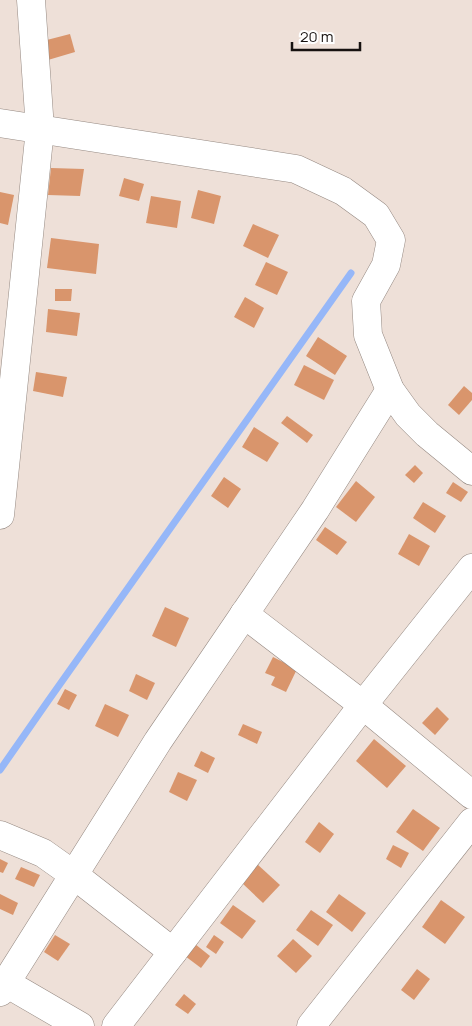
<svg xmlns="http://www.w3.org/2000/svg" width="472" height="1026" font-family="Manrope,sans-serif">
  <style>
    .lines { fill: none; stroke-linecap: round; stroke-linejoin: round }
    .stream { stroke: #96b7f8; stroke-width: 7 }
    .building { fill: #d9956c }
    .minor-casing { stroke: #958982; stroke-width: 29 }
    .minor { stroke: #fff; stroke-width: 28 }
  </style>
  <rect width="100%" height="100%" fill="#eee0d8"/>
  <g class="lines">
    <!-- stream -->
    <polyline class="stream" points="0,770 48,701 351,273"/>
  </g>
  <!-- building -->
  <g class="building">
    <polygon points="70,34 75,52 48,60 43,41"/>
    <polygon points="51,168 84,169 80,196 48,195"/>
    <polygon points="124,178 144,184 139,201 119,196"/>
    <polygon points="198,190 221,196 214,224 191,218"/>
    <polygon points="0,192 14,195 8,225 0,223"/>
    <polygon points="151,196 181,201 177,228 146,223"/>
    <polygon points="253,224 279,235 268,258 243,246"/>
    <polygon points="51,238 99,244 96,274 47,268"/>
    <polygon points="266,262 288,272 277,295 255,285"/>
    <polygon points="55,289 72,289 71,301 55,301"/>
    <polygon points="245,297 264,308 254,328 234,317"/>
    <polygon points="48,309 80,313 77,336 46,332"/>
    <polygon points="318,337 347,356 335,375 306,356"/>
    <polygon points="304,365 334,380 324,400 294,385"/>
    <polygon points="36,372 67,377 63,397 33,391"/>
    <polygon points="464,386 472,393 472,400 459,415 448,405"/>
    <polygon points="287,416 313,435 307,443 281,423"/>
    <polygon points="254,427 279,443 267,462 242,447"/>
    <polygon points="415,465 423,473 414,483 405,475"/>
    <polygon points="224,477 241,489 228,508 211,496"/>
    <polygon points="356,481 375,497 356,522 336,507"/>
    <polygon points="453,482 468,492 461,502 446,493"/>
    <polygon points="423,502 446,516 435,533 413,518"/>
    <polygon points="325,527 347,542 337,555 316,540"/>
    <polygon points="409,534 430,546 419,566 398,554"/>
    <polygon points="165,607 189,618 176,647 152,636"/>
    <polygon points="273,657 297,669 286,692 271,685 275,677 265,673"/>
    <polygon points="136,674 155,683 147,700 129,691"/>
    <polygon points="65,689 77,695 69,710 57,704"/>
    <polygon points="105,704 129,715 118,737 95,726"/>
    <polygon points="437,707 449,719 435,735 422,723"/>
    <polygon points="243,724 262,732 257,744 238,735"/>
    <polygon points="374,739 406,766 387,788 356,761"/>
    <polygon points="201,751 215,758 208,773 194,766"/>
    <polygon points="178,772 197,780 187,801 169,792"/>
    <polygon points="413,809 440,828 423,851 396,832"/>
    <polygon points="319,822 334,834 320,853 305,842"/>
    <polygon points="393,845 409,853 401,868 386,859"/>
    <polygon points="0,859 8,863 3,873 0,872"/>
    <polygon points="257,864 280,885 263,903 241,882"/>
    <polygon points="21,867 40,875 34,887 15,879"/>
    <polygon points="0,894 18,903 13,915 0,909"/>
    <polygon points="339,894 366,913 352,932 326,912"/>
    <polygon points="441,900 465,917 445,944 422,927"/>
    <polygon points="233,905 256,921 242,939 220,923"/>
    <polygon points="311,910 333,925 318,946 296,930"/>
    <polygon points="55,935 70,944 58,961 44,952"/>
    <polygon points="214,935 224,942 216,954 206,947"/>
    <polygon points="293,939 312,956 296,973 277,956"/>
    <polygon points="195,944 210,956 201,968 185,956"/>
    <polygon points="417,969 430,979 414,1000 401,990"/>
    <polygon points="184,994 196,1004 188,1014 175,1005"/>
  </g>
  <g class="lines">
    <!-- minor casing -->
    <g class="minor-casing">
      <g id="minor">
        <polyline points="0,123 296,169 343,191 376,215 391,240 386,265 366,301 368,335 390,390 408,415 427,434 472,471"/>
        <polyline points="0,515 40,129 31,0"/>
        <polyline points="244,614 363,705 472,795"/>
        <polyline points="0,835 43,853 74,875 173,952"/>
        <polyline points="6,983 80,1026"/>
        <polyline points="0,992 158,741 315,510 390,390"/>
        <polyline points="116,1026 363,705 472,568"/>
        <polyline points="311,1026 472,822"/>
      </g>
    </g>
    <!-- minor -->
    <use href="#minor" class="minor"/>
  </g>
  <!-- scale -->
  <path d="M292 42v8h68v-8" fill="none" stroke="#171210" stroke-width="2.5"/>
  <text x="300" y="42" font-size="15" fill="#171210" stroke="#ffffff" stroke-width="4" paint-order="stroke">20 m</text>
</svg>
